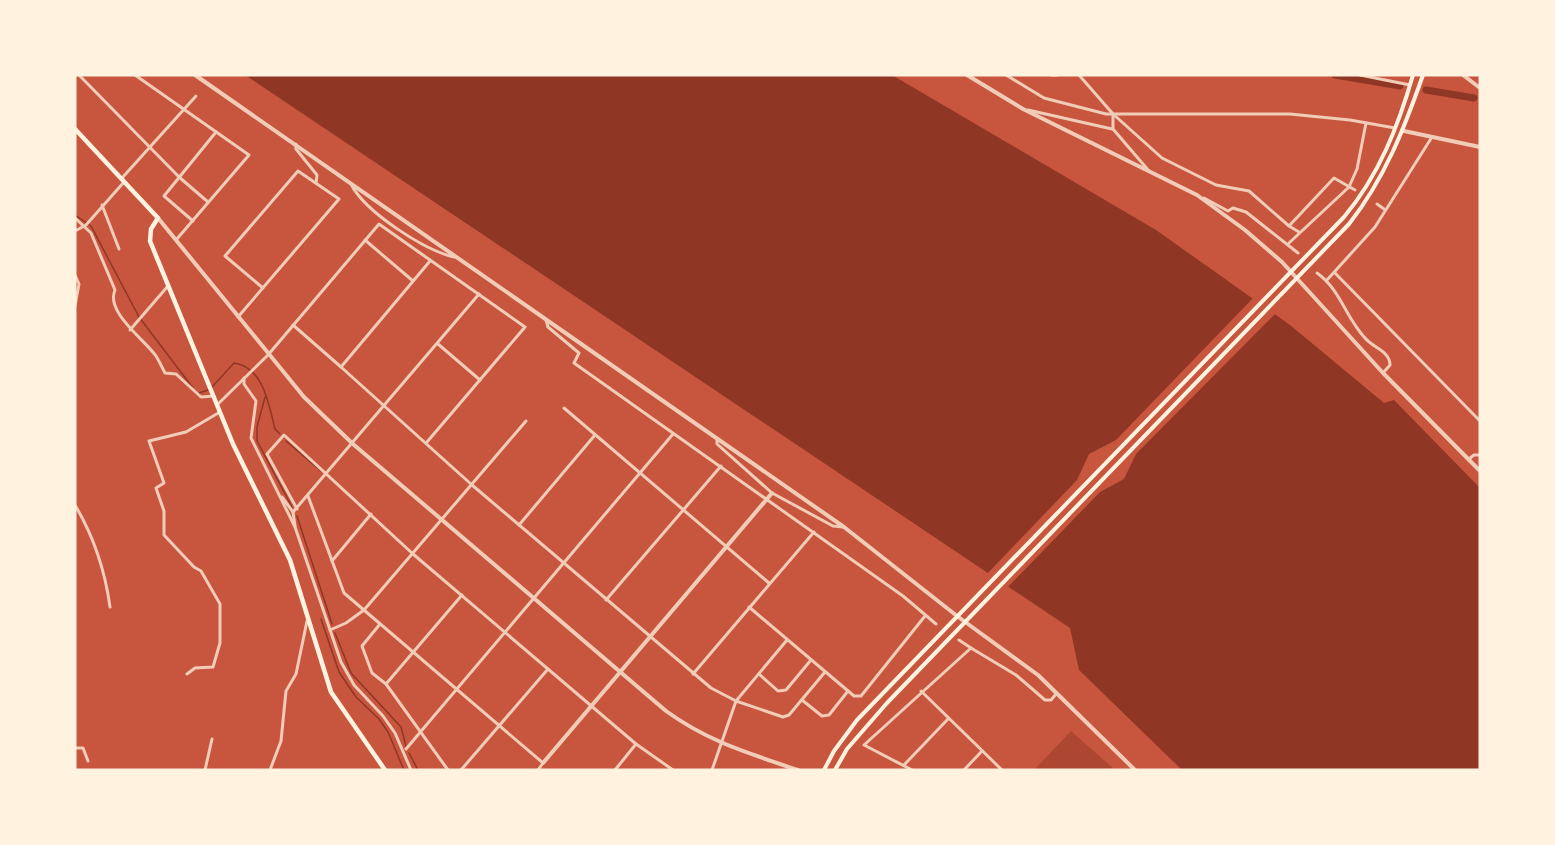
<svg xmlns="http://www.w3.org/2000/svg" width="1555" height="845" font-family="'Titillium Web',sans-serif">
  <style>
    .green { fill: #ae4732 }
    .water { fill: #8f3625 }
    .pier { fill: #c8553d }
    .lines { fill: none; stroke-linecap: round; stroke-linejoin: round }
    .stream { stroke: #8f3625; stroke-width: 1.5 }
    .canal { stroke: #8f3625; stroke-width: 7 }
    .minor { stroke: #f1ccb7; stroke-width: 3 }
    .tertiary { stroke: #f1ccb7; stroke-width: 4 }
    .secondary { stroke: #fff3e0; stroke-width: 4 }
    .primary { stroke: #fff3e0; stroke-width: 4.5 }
  </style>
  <rect width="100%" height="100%" fill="#c8553d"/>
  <!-- green -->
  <polygon class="green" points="1071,731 1115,770 1034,770"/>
  <!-- water -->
  <polygon class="water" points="245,75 892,75 1156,230 1290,325 1384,403 1394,400 1480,488 1480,770 1182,770 1079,670 1070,628"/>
  <!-- pier -->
  <polygon class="pier" points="1255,296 1277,312 1136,454 1124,479 1100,492 1006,589 986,575 1077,480 1089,454 1116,440"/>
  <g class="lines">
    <!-- stream -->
    <g class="stream">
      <polyline points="75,215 91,226 139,317 193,388"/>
      <path d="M 212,387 L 234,363 C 264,367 269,406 275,429 L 280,434"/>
      <polyline points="199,393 208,390"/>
      <polyline points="265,397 257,427 257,441 292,507"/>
      <polyline points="286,441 321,471"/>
      <polyline points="297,516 332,624"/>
      <polyline points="321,619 339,672 356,697 379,719 388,732 404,770"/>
      <polyline points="335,633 351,673 401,727 406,746"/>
      <polyline points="409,753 418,770"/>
    </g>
    <!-- canal -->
    <g class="canal">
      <polyline points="1335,75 1400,86"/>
      <polyline points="1426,90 1474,98"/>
    </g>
    <!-- minor -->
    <g class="minor">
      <polyline points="79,75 179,177 208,202"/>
      <polyline points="135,75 249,155 176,240"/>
      <polyline points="1006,75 1044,98 1106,114 1290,114 1350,120 1395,128"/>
      <polyline points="1051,75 1057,75"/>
      <polyline points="1079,75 1113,114 1113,129 1149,171"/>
      <polyline points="1360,75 1410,85"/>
      <polyline points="1028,110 1112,129"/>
      <polyline points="1113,114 1162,158 1216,185 1249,191 1289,226 1299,232"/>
      <polyline points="296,144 296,149 317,175 316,183"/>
      <polyline points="122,178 196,96"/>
      <path d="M 351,184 C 365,212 424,250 454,257"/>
      <polyline points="1204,198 1228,211 1233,208 1246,212 1298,253"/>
      <polyline points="1377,204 1384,209"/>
      <polyline points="102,205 119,249"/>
      <path d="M 75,218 L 91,233 L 115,290 C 105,312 145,340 156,356 C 159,361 162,367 165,373 L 176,374 L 201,397 L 214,396"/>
      <polyline points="193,221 164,196 216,132"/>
      <polyline points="1289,226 1334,178 1355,190"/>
      <polyline points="75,231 86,225 124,182"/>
      <polyline points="365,240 413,281"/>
      <polyline points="1289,243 1349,187 1357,169 1366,123"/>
      <polyline points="430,261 341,367 472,485 711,688 736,701 783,717 789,715 825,672"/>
      <path d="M 1317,273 C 1340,289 1346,318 1365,338 C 1373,348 1390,351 1390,365 L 1383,373"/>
      <polyline points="1335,273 1480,421"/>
      <polyline points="75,275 79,284 75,306"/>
      <polyline points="1327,280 1375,227 1432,137"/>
      <polyline points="238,317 339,199 298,171 225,256 263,288"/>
      <polyline points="546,320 548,327 579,353 574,363 903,596 936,624"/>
      <polyline points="293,325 341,367"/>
      <polyline points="130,330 168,286"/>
      <polyline points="438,344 480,380"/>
      <polyline points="244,378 244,384 256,401 251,438 295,527 341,662 354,685 383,716 395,733 411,770"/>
      <polyline points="218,404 268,355 379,224 525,327 427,442"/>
      <polyline points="564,408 769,583"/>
      <polyline points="717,439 717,444 772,493 833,526 843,527"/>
      <polyline points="1469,459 1474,455 1480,455"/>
      <polyline points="308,496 344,593 543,763 538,770"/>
      <polyline points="282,497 293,512 295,526"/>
      <path d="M 75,505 C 94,537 105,570 110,607"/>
      <polyline points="297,509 267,454 284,435 413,554 636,744 673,770"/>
      <polyline points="293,512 479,294"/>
      <polyline points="519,525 595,435"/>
      <polyline points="332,561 371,514"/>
      <polyline points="606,600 721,466"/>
      <polyline points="749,607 854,696 861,696 925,616"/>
      <polyline points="380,624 362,646 372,673 386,684 448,770"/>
      <polyline points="330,630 346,623 364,610 526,421"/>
      <polyline points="959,640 971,648"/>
      <polyline points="187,674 195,668 213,667 220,643 220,604 201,571 194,567 164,535 164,511 156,488 164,483 149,441 186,432 220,412"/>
      <polyline points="693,674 814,532"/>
      <polyline points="759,674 778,691 786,690 811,660"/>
      <polyline points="386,684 462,595"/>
      <polyline points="921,691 1002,770"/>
      <polyline points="802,700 822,716 829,715 848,691"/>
      <polyline points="75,748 83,748 88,761"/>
      <polyline points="406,749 673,434"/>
      <polyline points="904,765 948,719"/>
      <polyline points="205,770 212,739"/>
      <polyline points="270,770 281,741 286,691 296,674 307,621"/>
      <polyline points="461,770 548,669"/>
      <polyline points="615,770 636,744"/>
      <polyline points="712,770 736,701 787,640"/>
      <polyline points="912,770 864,745 971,648 1016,675 1045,700 1051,700 1056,694"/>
      <polyline points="964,770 982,751"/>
    </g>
    <!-- tertiary -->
    <g class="tertiary">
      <polyline points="195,75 844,527 957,616 1038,675 1135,770"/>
      <polyline points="967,75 1023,109 1197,195 1245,230 1282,262 1383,373 1480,471"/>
      <polyline points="1463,75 1480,88"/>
      <polyline points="1404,131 1480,147"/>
      <path d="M 158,218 L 304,397 L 353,444 L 666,711 C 709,742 748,753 798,770"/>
      <polyline points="543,763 772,493"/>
    </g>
    <!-- secondary -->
    <g class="secondary">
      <path d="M 824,770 L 834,751 L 857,720 L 1344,217 C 1379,175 1398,127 1413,75"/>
      <path d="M 835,770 L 847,749 L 887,703 L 1349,224 C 1385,178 1404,129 1423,75"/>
    </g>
    <!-- primary -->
    <polyline class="primary" points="75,129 158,218 151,229 150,241 233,444 290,560 331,692 385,770"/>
  </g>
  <!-- border -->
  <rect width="1555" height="845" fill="none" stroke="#fff3e0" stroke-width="153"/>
</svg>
